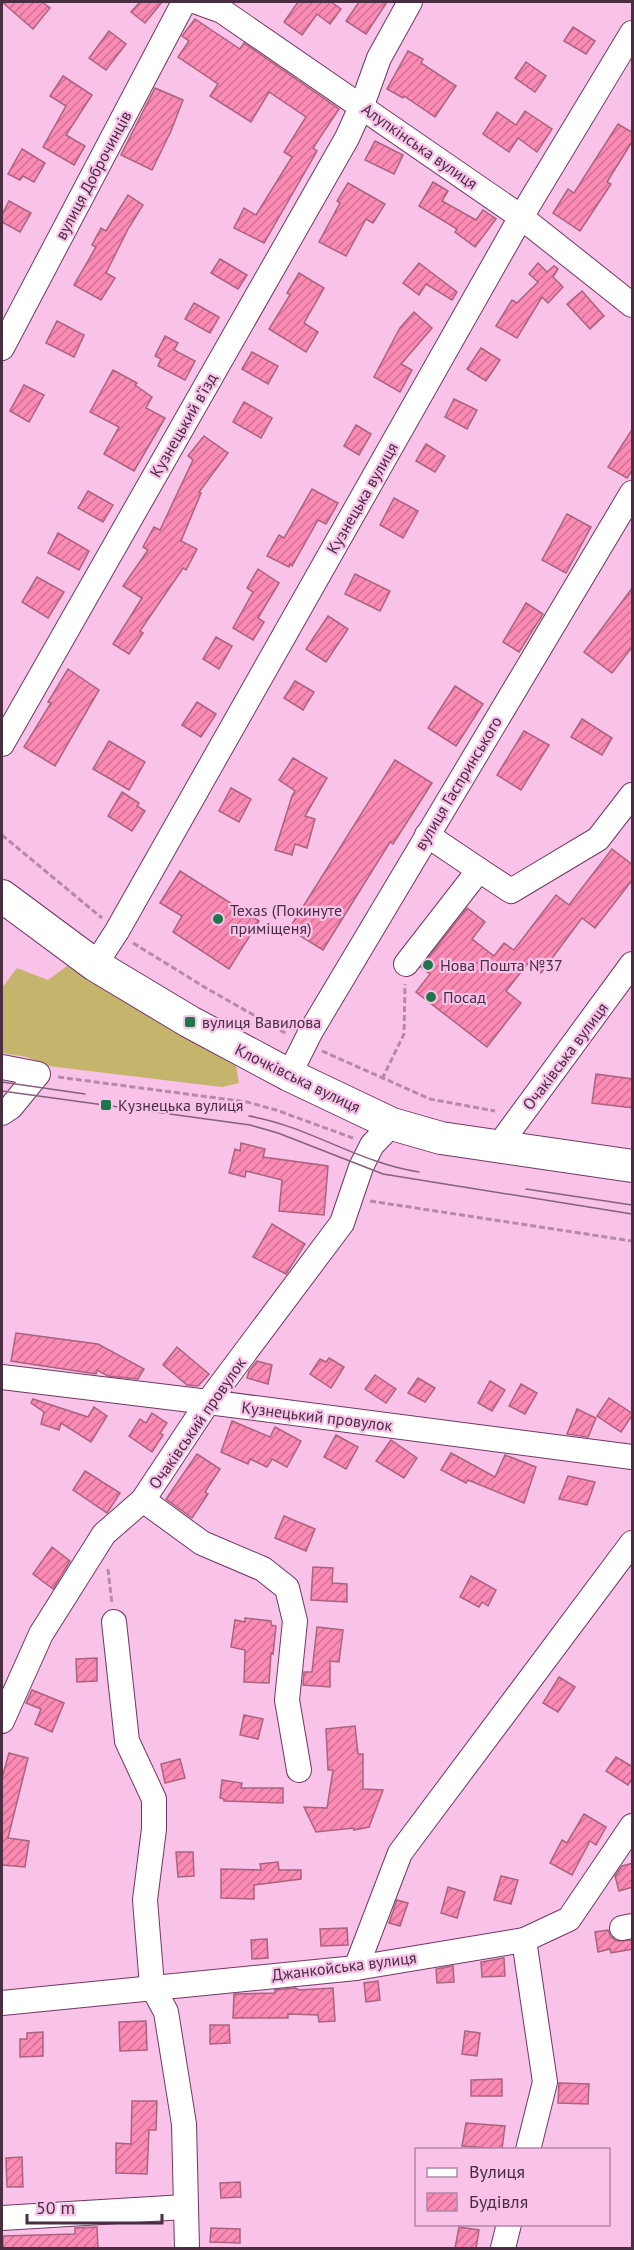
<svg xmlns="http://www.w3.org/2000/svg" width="634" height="2250" font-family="'PT Sans',sans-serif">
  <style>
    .grass { fill: #c5b46b }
    .building { fill: url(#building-hatch); stroke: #ab637e; stroke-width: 1.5 }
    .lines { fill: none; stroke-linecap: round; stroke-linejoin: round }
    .minor-casing { stroke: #703863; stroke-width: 26 }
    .major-casing { stroke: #703863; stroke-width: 34 }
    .path { stroke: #b589a9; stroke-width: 3; stroke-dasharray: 6 3; stroke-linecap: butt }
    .minor { stroke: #fff; stroke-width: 24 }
    .major { stroke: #fff; stroke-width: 32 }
    .tram { stroke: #85617c; stroke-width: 1.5 }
    .poi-dot { fill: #1e774b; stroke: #f8c2e9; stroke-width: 2 }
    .labels { text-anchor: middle; stroke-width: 4.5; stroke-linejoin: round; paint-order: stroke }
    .street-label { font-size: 16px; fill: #492e42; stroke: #f8c2e9 }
    .poi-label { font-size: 16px; fill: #492e42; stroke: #f8c2e9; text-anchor: start }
  </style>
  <defs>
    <pattern id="building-hatch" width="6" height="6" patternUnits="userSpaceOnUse" patternTransform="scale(1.5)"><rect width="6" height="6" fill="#fb8ab5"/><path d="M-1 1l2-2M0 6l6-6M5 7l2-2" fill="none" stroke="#cd7195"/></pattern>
  </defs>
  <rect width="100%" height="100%" fill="#f8c2e9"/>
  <!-- grass -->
  <polygon class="grass" points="67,966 236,1066 239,1083 222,1087 48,1066 27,1057 2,1053 2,988 17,968 48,980"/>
  <!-- building -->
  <g class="building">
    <polygon points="2,2 42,2 50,8 33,29"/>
    <polygon points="140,2 162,2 145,23 131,12"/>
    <polygon points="298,2 331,2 341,9 330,24 317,14 302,35 284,22"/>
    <polygon points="359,2 387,2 366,34 346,21"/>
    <polygon points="195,19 240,49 244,43 339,109 313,148 317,151 264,243 234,228 244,208 256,215 292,157 284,152 306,117 269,92 251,122 210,96 218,84 178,57 189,41 182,36"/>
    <polygon points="573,27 595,41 586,54 564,41"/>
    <polygon points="109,31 126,44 106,70 89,58"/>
    <polygon points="408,51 423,59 421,63 456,86 435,117 404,96 403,98 387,89"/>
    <polygon points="526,62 546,76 535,92 515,78"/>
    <polygon points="63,76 92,95 66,135 85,146 74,165 43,147 66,106 50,96"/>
    <polygon points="155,88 183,100 171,131 152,170 121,155"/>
    <polygon points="525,111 552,129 537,152 518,138 509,152 483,134 497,112 516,125"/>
    <polygon points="618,124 633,133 633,140 607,182 611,184 580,231 553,213 568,189 574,193"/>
    <polygon points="375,141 403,155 394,174 365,160"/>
    <polygon points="22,149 45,163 34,182 23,176 20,180 8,174"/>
    <polygon points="433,182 448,191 442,201 476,220 483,210 496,219 475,247 455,232 457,229 419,206"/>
    <polygon points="348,183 385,204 373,223 366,219 346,256 319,242 340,203 337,201"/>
    <polygon points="128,195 143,205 128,229 106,273 115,278 101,300 74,285 96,247 92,245 101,228 106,231"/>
    <polygon points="9,201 31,213 20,232 2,222 2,215"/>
    <polygon points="220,259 247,275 238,289 211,273"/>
    <polygon points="419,263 457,292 452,300 426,284 419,295 403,283"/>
    <polygon points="538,263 547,272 554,266 558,269 553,277 563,287 548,303 542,297 517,338 496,326 512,300 517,303 538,282 529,274"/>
    <polygon points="299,273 324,288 304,323 318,332 306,352 269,329 290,295 287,293"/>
    <polygon points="582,291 604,316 590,329 567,304"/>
    <polygon points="194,303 219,317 210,333 185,319"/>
    <polygon points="414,312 432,328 401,364 412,370 400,392 374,377 400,328"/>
    <polygon points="57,321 84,335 74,357 46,343"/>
    <polygon points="165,336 178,343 174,350 195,361 185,380 158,366 161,359 155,356"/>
    <polygon points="481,348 500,360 486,381 467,369"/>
    <polygon points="252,352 278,366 268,384 242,369"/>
    <polygon points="113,370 137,383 135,385 152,397 146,408 165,418 134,471 104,454 119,427 90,412"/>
    <polygon points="24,385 44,395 29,422 10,411"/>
    <polygon points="454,399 477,410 467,429 445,417"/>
    <polygon points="244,402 272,418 261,438 233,422"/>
    <polygon points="356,425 371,434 359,455 344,446"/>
    <polygon points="633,428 633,469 627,478 608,467"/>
    <polygon points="204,436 228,453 199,492 201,493 181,541 197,549 186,570 183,568 140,631 143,633 129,654 113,644 142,598 123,586 148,550 143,547 154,527 160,530 193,460 188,456"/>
    <polygon points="426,444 445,456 435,472 416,461"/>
    <polygon points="312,489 338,503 326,524 318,520 292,566 290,564 289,567 267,556 279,535 284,538"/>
    <polygon points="88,491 113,505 103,522 78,508"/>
    <polygon points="394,498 418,511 403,538 380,525"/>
    <polygon points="567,514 591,527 566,573 542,560"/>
    <polygon points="58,533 89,551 79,570 48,553"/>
    <polygon points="258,569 279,583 258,618 264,622 253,640 233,628 253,592 247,588"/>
    <polygon points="355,574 390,591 380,611 345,594"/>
    <polygon points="37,577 64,592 48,618 22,602"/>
    <polygon points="633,587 633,646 612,673 584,652"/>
    <polygon points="526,603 543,614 519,652 503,642"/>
    <polygon points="328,616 348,629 326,662 306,649"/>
    <polygon points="216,637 232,646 219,669 203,659"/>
    <polygon points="68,669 99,690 55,766 24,747 51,703 48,702"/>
    <polygon points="295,681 314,692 303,710 284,698"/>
    <polygon points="455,686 483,704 456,746 428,728"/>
    <polygon points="197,702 216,714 201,737 182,725"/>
    <polygon points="582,719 612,738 602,755 571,737"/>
    <polygon points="524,731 549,745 521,790 497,775"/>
    <polygon points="109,741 145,762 129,790 93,769"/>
    <polygon points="293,758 327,778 305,816 315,819 307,848 295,844 292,855 275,850 292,796 295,791 279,780"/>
    <polygon points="395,760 432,783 393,844 390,842 323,950 289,929"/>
    <polygon points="231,788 251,799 239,822 219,811"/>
    <polygon points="122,792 139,803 137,806 145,811 132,831 108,816"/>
    <polygon points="612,849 633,865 633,879 595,928 582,918 541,973 528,963 506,991 521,1003 487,1047 416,992 430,974 421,967 467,908 485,922 472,939 494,956 504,943 514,950 556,895 569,905"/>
    <polygon points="180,871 259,921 229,969 173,932 182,916 160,903"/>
    <polygon points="596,1074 633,1079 633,1108 592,1103"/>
    <polygon points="241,1143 265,1149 263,1157 328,1166 324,1215 279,1211 282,1180 246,1171 245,1177 229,1173 235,1149 240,1151"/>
    <polygon points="272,1224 305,1244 286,1274 253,1257"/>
    <polygon points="16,1333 98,1344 144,1369 138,1379 108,1376 97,1370 96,1374 11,1361"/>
    <polygon points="177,1347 209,1374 198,1386 187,1385 163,1365"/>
    <polygon points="329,1358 344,1367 331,1388 310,1374 320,1359 326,1362"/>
    <polygon points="257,1361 272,1365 268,1384 247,1378 249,1371"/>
    <polygon points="375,1375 396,1389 386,1403 365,1389"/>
    <polygon points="418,1378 435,1388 425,1402 408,1393"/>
    <polygon points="490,1381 505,1390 492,1411 478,1403"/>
    <polygon points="521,1384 537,1393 525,1414 509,1406"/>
    <polygon points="609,1398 633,1414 621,1432 597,1416"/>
    <polygon points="33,1399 88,1417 94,1407 107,1416 91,1442 61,1423 59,1430 41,1424 44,1412 31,1403"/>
    <polygon points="577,1409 596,1418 588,1437 567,1434"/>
    <polygon points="152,1413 167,1423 160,1433 163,1435 152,1452 129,1436 140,1419 146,1423"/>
    <polygon points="232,1421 270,1437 275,1427 301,1441 287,1467 272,1459 267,1467 250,1459 248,1464 221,1452"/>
    <polygon points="336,1435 358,1447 346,1469 324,1457"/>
    <polygon points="391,1440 417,1458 404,1478 376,1461"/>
    <polygon points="451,1453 495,1477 505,1455 536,1467 524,1503 468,1480 466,1483 441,1470"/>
    <polygon points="197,1454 220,1469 205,1492 208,1494 192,1518 166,1499"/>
    <polygon points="85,1471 120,1493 107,1513 73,1490"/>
    <polygon points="568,1476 595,1482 587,1505 559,1499"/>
    <polygon points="284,1516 315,1529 306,1551 275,1538"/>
    <polygon points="52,1547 70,1561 53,1589 33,1574"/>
    <polygon points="313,1567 333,1568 332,1583 347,1584 347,1602 311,1600"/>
    <polygon points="471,1576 496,1590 488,1606 482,1602 479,1607 460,1597"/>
    <polygon points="245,1618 271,1621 271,1625 276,1626 273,1654 271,1653 269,1683 244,1682 245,1650 231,1647 235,1620 245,1622"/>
    <polygon points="317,1627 343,1630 339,1662 330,1661 330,1687 303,1685 304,1672 312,1672"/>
    <polygon points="97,1658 97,1681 77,1682 76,1659"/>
    <polygon points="559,1677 575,1687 558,1712 543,1703"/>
    <polygon points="32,1690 64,1703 52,1732 35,1724 41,1709 26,1703"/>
    <polygon points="244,1715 263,1719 258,1739 240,1735"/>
    <polygon points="355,1726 358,1754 363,1754 363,1789 383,1790 369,1827 354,1830 354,1828 316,1832 304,1807 327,1808 333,1770 328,1770 326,1729"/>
    <polygon points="9,1753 28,1758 8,1838 29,1841 25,1867 2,1865 2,1778"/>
    <polygon points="616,1757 633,1767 633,1777 628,1785 606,1771"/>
    <polygon points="180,1759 185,1778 165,1783 161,1764"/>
    <polygon points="222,1780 242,1783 241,1788 283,1788 283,1803 224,1801 224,1799 220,1798"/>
    <polygon points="584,1814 606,1827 596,1845 590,1841 572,1875 550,1863 562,1840 567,1843"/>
    <polygon points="176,1852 193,1852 194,1876 178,1877"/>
    <polygon points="278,1862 279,1870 301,1870 301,1879 254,1885 254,1899 221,1898 221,1869 261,1870 260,1864"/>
    <polygon points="633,1863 633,1887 619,1891 615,1876 622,1866"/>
    <polygon points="501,1876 518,1880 511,1904 494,1900"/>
    <polygon points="448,1887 465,1892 457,1918 441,1913"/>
    <polygon points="397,1900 408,1903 400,1926 389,1923"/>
    <polygon points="347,1928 348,1945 321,1946 320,1929"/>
    <polygon points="608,1930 611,1937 617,1941 633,1940 633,1949 611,1953 610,1949 598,1952 595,1932"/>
    <polygon points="267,1939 268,1958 252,1959 251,1940"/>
    <polygon points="504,1958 505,1976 482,1977 481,1962"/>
    <polygon points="453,1966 454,1982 437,1983 436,1969"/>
    <polygon points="378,1981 380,2000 366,2002 364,1983"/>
    <polygon points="295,1988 299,1990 333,1988 335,2021 319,2022 318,2015 288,2014 288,2018 233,2018 234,1994 275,1993 275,1990"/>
    <polygon points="146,2021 147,2050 120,2051 119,2022"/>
    <polygon points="210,2025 229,2025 230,2043 210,2044"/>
    <polygon points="465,2031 480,2033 477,2056 462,2054"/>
    <polygon points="43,2032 43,2056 20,2057 20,2039 27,2039 27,2033"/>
    <polygon points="502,2079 502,2096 471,2096 471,2080"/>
    <polygon points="559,2083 589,2084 588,2104 558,2103"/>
    <polygon points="132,2101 157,2101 156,2130 149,2130 147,2174 116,2173 116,2143 131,2144"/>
    <polygon points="466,2123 505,2126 502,2149 462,2146"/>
    <polygon points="22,2157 23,2187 7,2187 6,2158"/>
    <polygon points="240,2182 241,2197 221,2198 220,2183"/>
    <polygon points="97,2227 98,2248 3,2248 3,2236 75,2234 75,2228"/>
    <polygon points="459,2227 479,2230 476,2248 455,2248"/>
    <polygon points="211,2228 240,2229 240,2243 210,2242"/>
  </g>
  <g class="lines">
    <!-- minor casing -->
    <g class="minor-casing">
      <g id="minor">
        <polyline points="197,2 222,11 521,217 632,305"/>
        <polyline points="2,348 184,2"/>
        <polyline points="2,744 347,138 362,105 379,58 410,2"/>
        <polyline points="427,835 479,870"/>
        <polyline points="406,964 479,870 511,891 598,839 632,795"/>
        <polyline points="95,965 117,931 521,217 632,33"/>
        <polyline points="2,1067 38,1074 11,1107 2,1113"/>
        <polyline points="289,1075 311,1031 632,493"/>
        <polyline points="497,1148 632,964"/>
        <polyline points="2,1377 208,1402 632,1457"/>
        <polyline points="143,1500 202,1543 263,1569 287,1588 295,1621 287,1700 299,1770"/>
        <polyline points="114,1622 127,1741 154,1799 154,1829 145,1900 152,1986 166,2012 184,2124 187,2248"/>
        <polyline points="2,1721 41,1634 104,1534 143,1500 208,1402 342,1223 361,1167 372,1145 392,1124"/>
        <polyline points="622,1928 632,1926"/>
        <polyline points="524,1940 545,2082 528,2150"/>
        <polyline points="356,1968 400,1853 632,1543"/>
        <polyline points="2,2003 356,1968 524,1940 569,1919 632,1826"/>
        <polyline points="2,2218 185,2207"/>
        <polyline points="503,2248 509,2224"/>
      </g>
    </g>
    <!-- major casing -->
    <g class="major-casing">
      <polyline id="major" points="2,896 95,965 190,1022 289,1075 392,1124 441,1138 632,1166"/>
    </g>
    <!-- path -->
    <g class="path">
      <polyline points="2,835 102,918"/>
      <polyline points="133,943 206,988 287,1034"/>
      <polyline points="322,1051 430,1099 495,1111"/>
      <polyline points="58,1077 247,1102 276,1110 353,1138"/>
      <polyline points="382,1079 404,1034 405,984"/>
      <polyline points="370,1201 632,1241"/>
      <polyline points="108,1569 112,1604"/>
    </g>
    <!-- minor -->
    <use href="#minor" class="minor"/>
    <!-- major -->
    <use href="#major" class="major"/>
    <!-- tram -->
    <g class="tram">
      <polyline points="2,1082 85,1094"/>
      <polyline points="2,1091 250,1125 278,1133 383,1174 632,1214"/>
      <path d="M 249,1116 C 308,1126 359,1163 419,1172"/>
      <polyline points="526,1189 632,1205"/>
    </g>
  </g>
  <!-- markers -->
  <g class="poi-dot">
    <circle cx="218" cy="919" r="6"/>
    <circle cx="428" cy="965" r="6"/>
    <circle cx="431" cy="997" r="6"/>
    <rect x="184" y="1016" width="12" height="12" rx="3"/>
    <rect x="100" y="1099" width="12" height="12" rx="3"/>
  </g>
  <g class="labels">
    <!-- street labels -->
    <g class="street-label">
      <text transform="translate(420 146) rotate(35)" y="6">Алупкінська вулиця</text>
      <text transform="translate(93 175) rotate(-62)" y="6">вулиця Доброчинців</text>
      <text transform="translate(183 425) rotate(-60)" y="6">Кузнецький в’їзд</text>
      <text transform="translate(362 498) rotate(-60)" y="6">Кузнецька вулиця</text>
      <text transform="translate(458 783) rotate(-59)" y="6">вулиця Гаспринського</text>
      <text transform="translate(565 1056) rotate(-53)" y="6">Очаківська вулиця</text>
      <text transform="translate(298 1078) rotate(26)" y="6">Клочківська вулиця</text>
      <text transform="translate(317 1416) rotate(7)" y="6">Кузнецький провулок</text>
      <text transform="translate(197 1423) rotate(-55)" y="6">Очаківський провулок</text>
      <text transform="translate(344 1966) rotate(-7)" y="6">Джанкойська вулиця</text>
    </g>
    <!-- poi labels -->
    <g class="poi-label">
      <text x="230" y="916">Texas (Покинуте<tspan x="230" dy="18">приміщеня)</tspan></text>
      <text x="440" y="971">Нова Пошта №37</text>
      <text x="443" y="1003">Посад</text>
      <text x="202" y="1028">вулиця Вавилова</text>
      <text x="118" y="1111">Кузнецька вулиця</text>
    </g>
  </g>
  <!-- border -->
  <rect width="634" height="2250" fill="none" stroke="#492e42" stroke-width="6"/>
  <!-- legend -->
  <rect x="415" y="2148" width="195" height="78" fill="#f8c2e9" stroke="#b287a6" stroke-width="1.5"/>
  <rect x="427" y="2168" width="30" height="9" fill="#ffffff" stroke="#b287a6" stroke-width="1.5"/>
  <text x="469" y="2178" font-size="18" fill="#492e42">Вулиця</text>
  <rect x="427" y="2193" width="30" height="18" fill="url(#building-hatch)" stroke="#b287a6" stroke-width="1.5"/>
  <text x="469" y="2208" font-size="18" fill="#492e42">Будівля</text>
  <!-- scale -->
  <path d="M27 2214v9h135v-9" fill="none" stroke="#492e42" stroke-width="3"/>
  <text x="36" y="2214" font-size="18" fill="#492e42" stroke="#f8c2e9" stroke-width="4.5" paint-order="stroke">50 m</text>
</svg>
